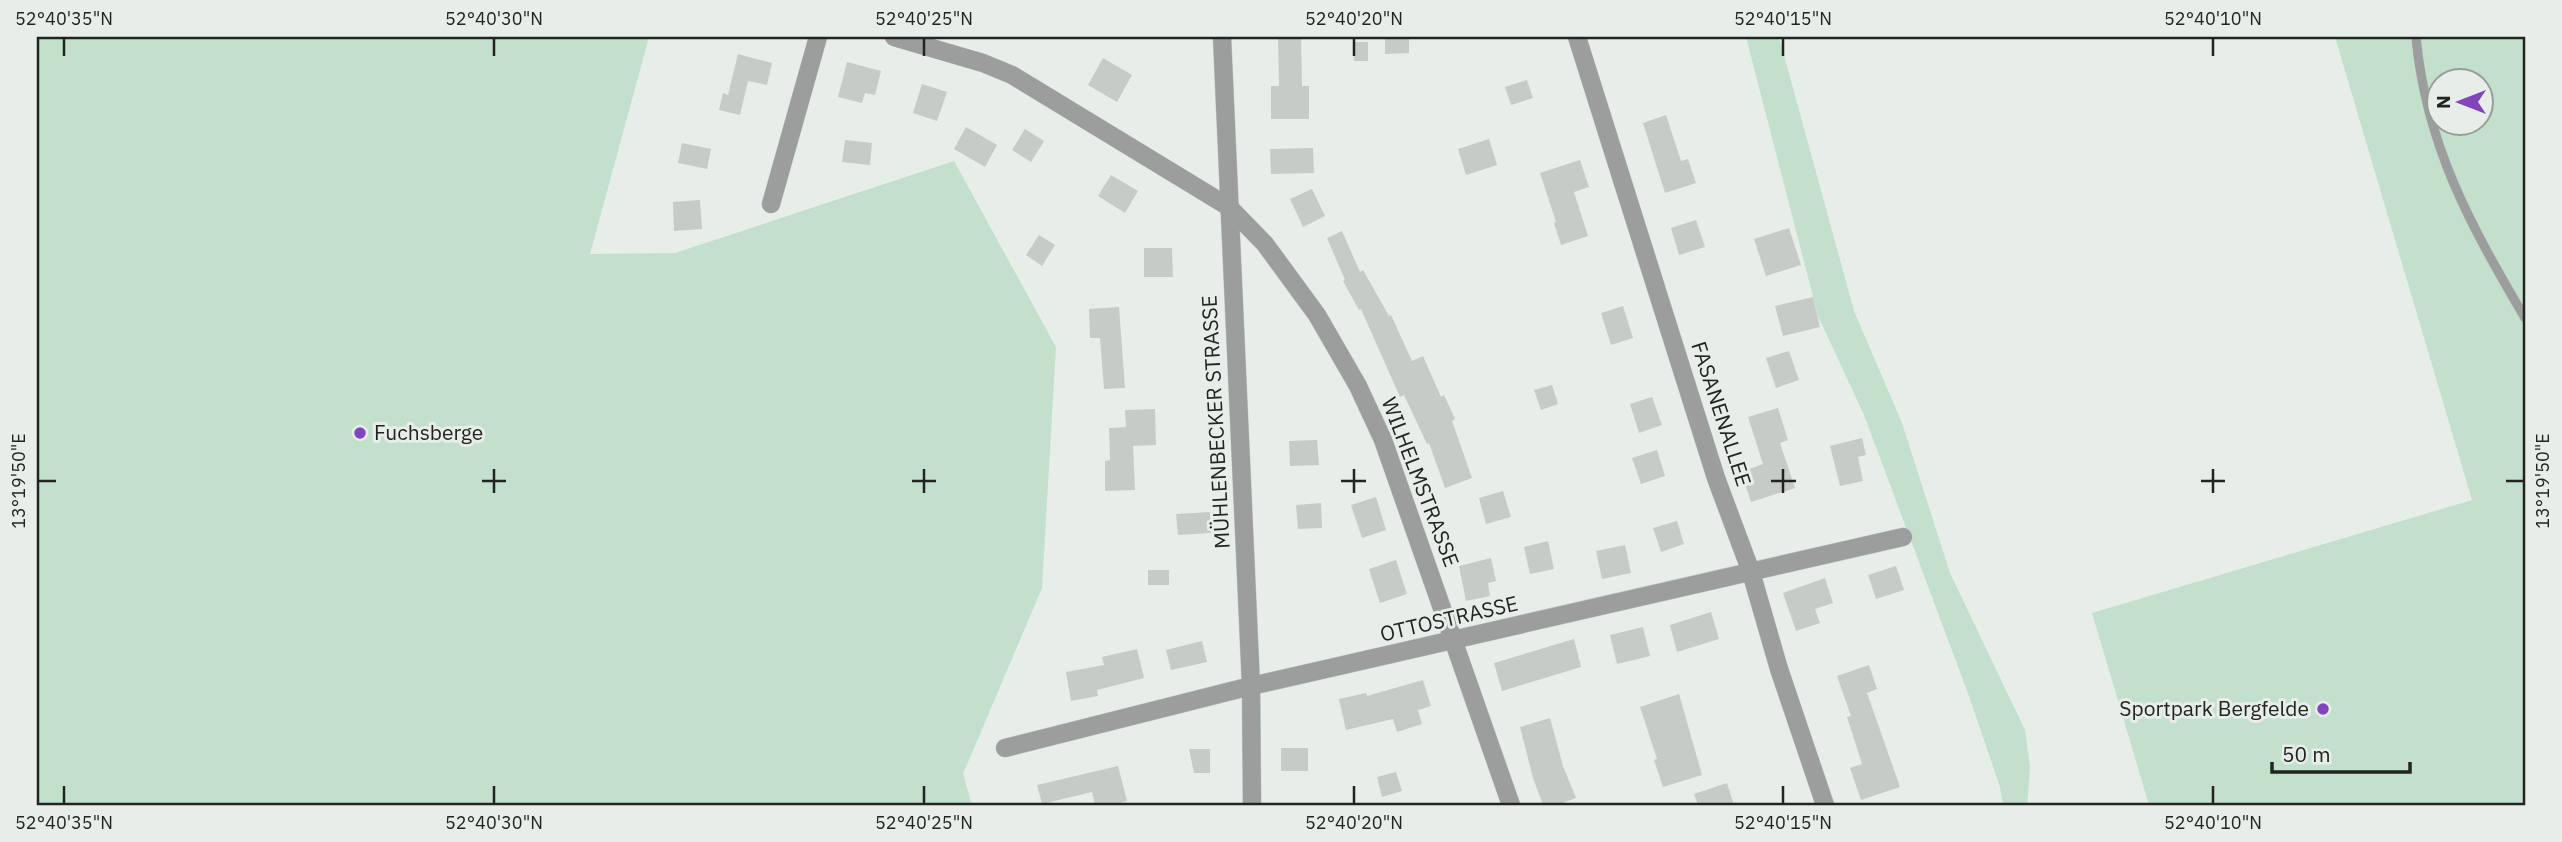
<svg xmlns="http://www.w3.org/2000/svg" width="2562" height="842" font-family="'IBM Plex Sans',sans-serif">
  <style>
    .green { fill: #c3e0cc; fill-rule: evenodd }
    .building { fill: #c6cbc7 }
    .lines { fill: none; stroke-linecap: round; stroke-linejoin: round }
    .lane-casing { stroke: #c4c9c5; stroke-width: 10 }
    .street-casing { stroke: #c4c9c5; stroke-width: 19 }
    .lane { stroke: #9b9e9c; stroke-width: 9 }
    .street { stroke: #9b9e9c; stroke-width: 18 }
    .ticks { fill: none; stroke: #222422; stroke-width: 2.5 }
    .poi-dot { fill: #8345bb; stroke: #e7ede9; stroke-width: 2.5 }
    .labels { text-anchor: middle; stroke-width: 6; stroke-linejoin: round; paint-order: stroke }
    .street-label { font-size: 21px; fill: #222422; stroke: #e7ede9 }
    .poi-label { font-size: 21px; fill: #222422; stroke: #e7ede9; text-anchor: start }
    .neatline { fill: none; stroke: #222422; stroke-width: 2.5 }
    .ticks-label { font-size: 18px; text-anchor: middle; fill: #222422 }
  </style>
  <rect width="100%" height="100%" fill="#e7ede9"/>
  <!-- green -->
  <g class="green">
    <polygon points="37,37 649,37 590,254 675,253 954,161 1056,347 1042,588 963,774 972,805 37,805"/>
    <polygon points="1746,37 1779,37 1854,311 1902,423 1950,573 2025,730 2030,767 2027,805 2003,805 2000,787 1969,696 1864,415 1818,316"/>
    <path d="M 2335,37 L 2525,37 L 2525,805 L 2149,805 L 2092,613 L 2472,500 ZM 2440,80 L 2482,80 L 2482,122 L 2440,122 Z"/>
  </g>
  <!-- building -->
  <g class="building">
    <polygon points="1278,37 1301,37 1302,86 1309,86 1309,119 1271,119 1271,86 1279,86"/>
    <polygon points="1385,37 1409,37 1409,53 1385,54"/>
    <polygon points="1353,42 1368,42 1368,61 1354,61"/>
    <polygon points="738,54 772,63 767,85 748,81 740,115 719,110 723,93 728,95"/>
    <polygon points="1103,58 1132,75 1117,102 1088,85"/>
    <polygon points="847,62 881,71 875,95 865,93 862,103 838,97"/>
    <polygon points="1527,80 1533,98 1511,105 1505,87"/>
    <polygon points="922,84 947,92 937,121 913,113"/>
    <polygon points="1666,115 1681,161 1688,159 1696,183 1665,193 1643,123"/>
    <polygon points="966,127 997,145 985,167 954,149"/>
    <polygon points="1025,129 1044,141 1031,162 1012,150"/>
    <polygon points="1489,139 1497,165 1466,175 1458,149"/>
    <polygon points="845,140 872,143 870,165 842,162"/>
    <polygon points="682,143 711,149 707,169 678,163"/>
    <polygon points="1313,148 1314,173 1271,174 1270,149"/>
    <polygon points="1580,160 1589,187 1574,192 1588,236 1561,245 1554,223 1556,222 1540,173"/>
    <polygon points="1111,175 1138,191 1125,213 1098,196"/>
    <polygon points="1312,189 1325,216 1303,227 1290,199"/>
    <polygon points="700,200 702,229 674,231 673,202"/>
    <polygon points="1696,220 1705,247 1679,255 1671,228"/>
    <polygon points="1789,228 1801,265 1766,276 1754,239"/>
    <polygon points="1342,231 1360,272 1363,270 1389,316 1391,315 1412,361 1423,356 1441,397 1444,395 1455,419 1452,421 1472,478 1445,488 1429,443 1427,444 1404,395 1400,397 1361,309 1359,310 1343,281 1345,280 1327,238"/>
    <polygon points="1039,235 1055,245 1042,266 1026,255"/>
    <polygon points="1144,248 1172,248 1173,277 1144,277"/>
    <polygon points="1813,297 1820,327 1783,336 1775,306"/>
    <polygon points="1623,306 1633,338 1611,345 1601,313"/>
    <polygon points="1119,307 1125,388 1104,389 1100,338 1090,338 1089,309"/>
    <polygon points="1789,351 1799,380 1776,388 1766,358"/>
    <polygon points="1552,385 1558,404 1541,410 1534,390"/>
    <polygon points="1652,397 1662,425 1639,433 1630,404"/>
    <polygon points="1778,408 1788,440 1780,443 1795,488 1751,502 1741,472 1763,464 1748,417"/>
    <polygon points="1155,409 1156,445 1133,446 1135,490 1105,491 1105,461 1110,460 1109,428 1126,427 1125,410"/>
    <polygon points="1862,438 1866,455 1858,457 1863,481 1840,486 1830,446"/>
    <polygon points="1317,440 1319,465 1290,466 1289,441"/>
    <polygon points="1657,450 1665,476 1641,484 1632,458"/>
    <polygon points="1503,491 1511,517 1486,524 1479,498"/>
    <polygon points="1376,497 1386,530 1362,538 1351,505"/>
    <polygon points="1321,503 1322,528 1298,529 1296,505"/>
    <polygon points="1210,512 1211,533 1178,535 1176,514"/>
    <polygon points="1677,521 1684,544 1661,552 1653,528"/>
    <polygon points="1548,541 1554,569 1530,574 1524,547"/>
    <polygon points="1625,545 1631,573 1602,579 1596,551"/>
    <polygon points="1491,558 1496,581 1488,583 1490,596 1466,601 1459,566"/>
    <polygon points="1396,560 1407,594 1380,603 1369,569"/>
    <polygon points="1896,566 1904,590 1876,599 1868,575"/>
    <rect x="1148" y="570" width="21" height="15"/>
    <polygon points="1825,578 1833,603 1815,609 1820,623 1796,631 1783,593"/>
    <polygon points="1711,612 1719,639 1677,652 1670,625"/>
    <polygon points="1643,627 1650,656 1617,664 1610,635"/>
    <polygon points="1574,639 1581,667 1502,691 1494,663"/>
    <polygon points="1202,641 1207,662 1171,670 1166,650"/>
    <polygon points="1137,649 1144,678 1097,690 1098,696 1071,701 1066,672 1104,665 1102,657"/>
    <polygon points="1869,665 1877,689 1867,693 1900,787 1861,800 1850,768 1862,764 1847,717 1851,716 1837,676"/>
    <polygon points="1423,680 1431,706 1418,710 1422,724 1397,732 1393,719 1346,730 1339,699 1366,693 1367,696"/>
    <polygon points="1679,694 1702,775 1663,787 1654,760 1657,759 1640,707"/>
    <polygon points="1550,718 1563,766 1576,798 1557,805 1543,805 1533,778 1520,727"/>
    <rect x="1281" y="748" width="27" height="23"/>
    <polygon points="1189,749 1210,749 1210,773 1194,773"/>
    <polygon points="1118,766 1127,801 1111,805 1095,805 1092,792 1042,804 1037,785"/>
    <polygon points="1396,772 1402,791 1382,797 1377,777"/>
    <polygon points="1727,783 1734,805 1698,805 1694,794"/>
  </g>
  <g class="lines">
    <!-- lane casing -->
    <g class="lane-casing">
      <path id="lane" d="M 2416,37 C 2426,146 2471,226 2525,318"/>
    </g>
    <!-- street casing -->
    <g class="street-casing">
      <g id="street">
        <polyline points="894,37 983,63 1012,75 1229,207 1265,244 1317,315 1358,386 1383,440 1511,805"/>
        <polyline points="1222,37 1251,686 1252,805"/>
        <polyline points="1577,37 1716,478 1751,572 1779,669 1825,805"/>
        <polyline points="771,204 818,37"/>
        <polyline points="1005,748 1251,686 1903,537"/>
      </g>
    </g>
    <!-- lane -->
    <use href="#lane" class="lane"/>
    <!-- street -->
    <use href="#street" class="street"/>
  </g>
  <!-- ticks -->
  <path class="ticks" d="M 64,38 L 64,56M 494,38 L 494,56M 924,38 L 924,56M 1354,38 L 1354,56M 1783,38 L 1783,56M 2213,38 L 2213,56M 494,469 L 494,493M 924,469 L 924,493M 1354,469 L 1354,493M 1783,469 L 1783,493M 2213,469 L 2213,493M 38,481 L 56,481M 482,481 L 506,481M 912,481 L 936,481M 1341,481 L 1366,481M 1771,481 L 1796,481M 2201,481 L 2225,481M 2506,481 L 2524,481M 64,786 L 64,804M 494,786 L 494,804M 924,786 L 924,804M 1354,786 L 1354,804M 1783,786 L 1783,804M 2213,786 L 2213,804"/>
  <!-- markers -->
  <g class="poi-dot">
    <circle cx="360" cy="433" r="7"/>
    <circle cx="2323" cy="709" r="7"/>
  </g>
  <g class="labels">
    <!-- street labels -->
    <g class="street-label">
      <text transform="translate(1721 414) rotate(72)" y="7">FASANENALLEE</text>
      <text transform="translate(1216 422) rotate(-93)" y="7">MÜHLENBECKER STRASSE</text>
      <text transform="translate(1420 482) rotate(69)" y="7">WILHELMSTRASSE</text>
      <text transform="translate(1449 619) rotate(-13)" y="7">OTTOSTRASSE</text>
    </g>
    <!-- poi labels -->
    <g class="poi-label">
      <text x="374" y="440">Fuchsberge</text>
      <text x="2309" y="716" text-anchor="end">Sportpark Bergfelde</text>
    </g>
  </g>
  <!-- border -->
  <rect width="2562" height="842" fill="none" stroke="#e7ede9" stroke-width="77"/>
  <!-- north arrow -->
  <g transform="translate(2460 102) rotate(270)"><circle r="33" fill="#e7ede9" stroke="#989d99" stroke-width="2"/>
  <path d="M0-5L12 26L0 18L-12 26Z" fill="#8345bb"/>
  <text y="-10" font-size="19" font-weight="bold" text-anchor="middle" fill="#222422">N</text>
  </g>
  <!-- scale -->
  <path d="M2272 762v10h138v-10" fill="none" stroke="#222422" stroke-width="3.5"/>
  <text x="2282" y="762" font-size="21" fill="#222422" stroke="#e7ede9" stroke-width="5" paint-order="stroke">50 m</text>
  <rect x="38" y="38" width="2486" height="766" class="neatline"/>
  <g class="ticks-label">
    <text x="64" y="25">52°40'35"N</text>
    <text x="494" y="25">52°40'30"N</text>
    <text x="924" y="25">52°40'25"N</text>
    <text x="1354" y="25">52°40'20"N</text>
    <text x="1783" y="25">52°40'15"N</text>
    <text x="2213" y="25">52°40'10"N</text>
    <text transform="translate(2543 481) rotate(-90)" y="6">13°19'50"E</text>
    <text transform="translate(19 481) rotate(-90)" y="6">13°19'50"E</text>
    <text x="64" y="829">52°40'35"N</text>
    <text x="494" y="829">52°40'30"N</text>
    <text x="924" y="829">52°40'25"N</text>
    <text x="1354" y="829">52°40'20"N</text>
    <text x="1783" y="829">52°40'15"N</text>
    <text x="2213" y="829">52°40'10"N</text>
  </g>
</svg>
